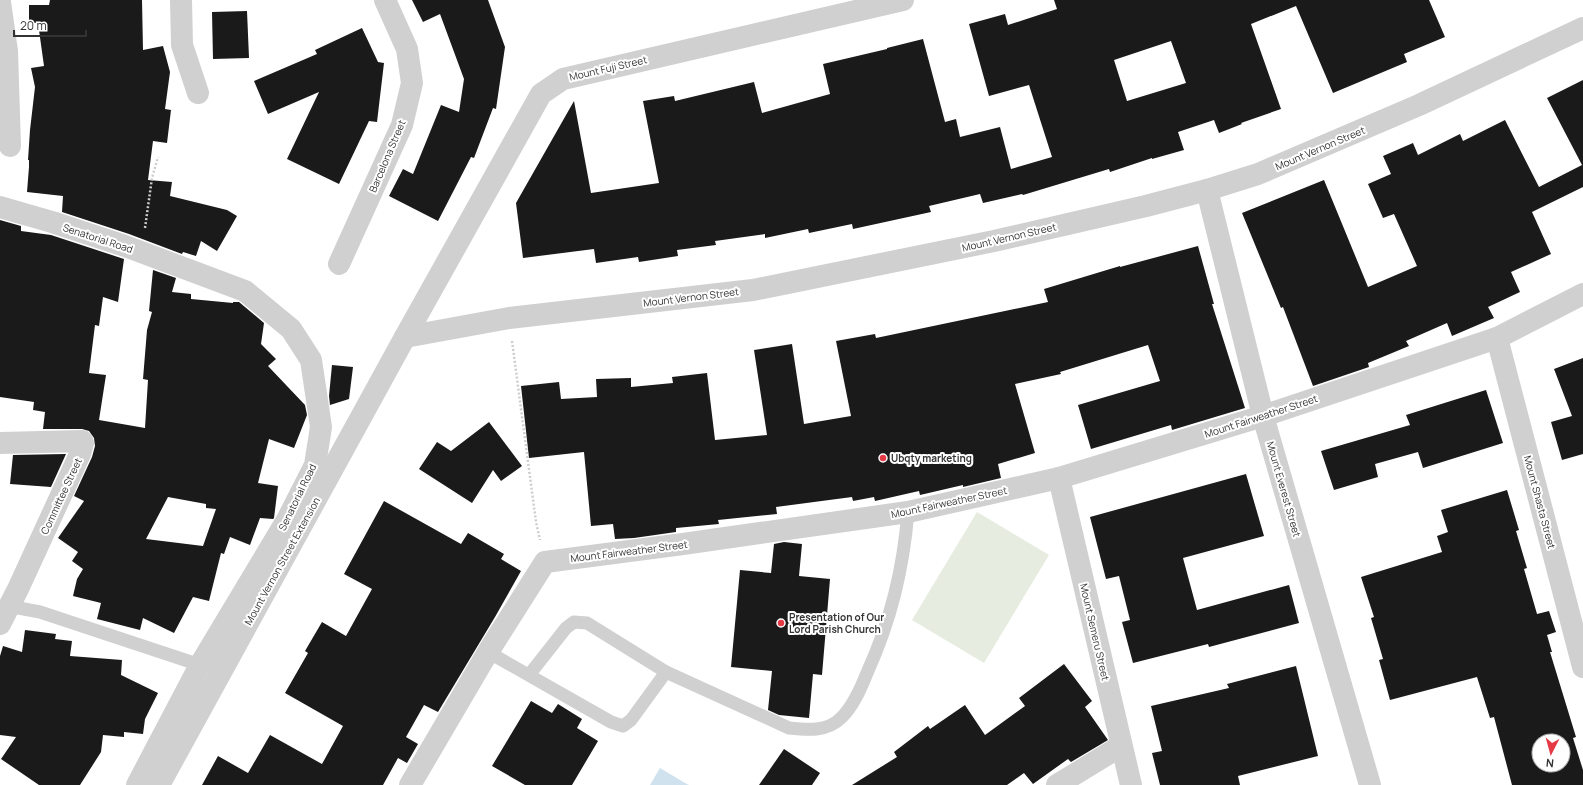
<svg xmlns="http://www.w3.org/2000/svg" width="1583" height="785" font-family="Manrope,sans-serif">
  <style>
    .green { fill: #e6ecdf }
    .water { fill: #cfe2ee }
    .building { fill: #1a1a1a; fill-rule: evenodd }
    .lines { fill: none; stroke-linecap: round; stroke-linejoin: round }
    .path { stroke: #cdcdcd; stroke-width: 2.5; stroke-dasharray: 2 2; stroke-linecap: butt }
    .service { stroke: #d0d0d0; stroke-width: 13 }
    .minor { stroke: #d0d0d0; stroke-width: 22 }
    .poi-dot { fill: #e63946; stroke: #fff; stroke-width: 1.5 }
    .labels { text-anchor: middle; stroke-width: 4; stroke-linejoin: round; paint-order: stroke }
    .street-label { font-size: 10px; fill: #333; stroke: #fff }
    .poi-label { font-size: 10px; font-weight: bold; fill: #333; stroke: #fff; text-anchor: start }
  </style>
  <rect width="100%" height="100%" fill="#fff"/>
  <!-- green -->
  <polygon class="green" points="977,512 1049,555 984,663 912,620"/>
  <!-- water -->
  <polygon class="water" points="660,768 685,783 689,785 650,785"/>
  <!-- building -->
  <g class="building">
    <polygon points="50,0 142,0 143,50 163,46 170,72 165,109 171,110 167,143 153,141 148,180 172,182 170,196 227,210 237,216 217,251 201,241 196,256 183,252 182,254 129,234 62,212 63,196 27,192 29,167 29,160 28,160 30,130 35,87 31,68 44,66 38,23 29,23 29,5 49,5"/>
    <polygon points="412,0 488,0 505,47 496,109 493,108 474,158 471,157 438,221 389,196 403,169 413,174 441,105 459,112 464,79 440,14 423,22"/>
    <path d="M 1054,0 L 1429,0 L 1445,37 L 1404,54 L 1407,62 L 1333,93 L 1296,6 L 1251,24 L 1281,109 L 1241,123 L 1242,124 L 1219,133 L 1214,120 L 1178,132 L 1184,150 L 1152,159 L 1152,158 L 1110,172 L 1109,169 L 1023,195 L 1022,194 L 983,203 L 980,194 L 929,206 L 931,212 L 853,229 L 852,224 L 809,233 L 808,229 L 765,238 L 765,234 L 715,241 L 716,245 L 677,250 L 678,256 L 639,262 L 638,257 L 596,263 L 594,249 L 523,258 L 516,203 L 574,101 L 591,193 L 659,183 L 643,101 L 674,96 L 675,101 L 754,82 L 762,113 L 830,94 L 823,64 L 887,49 L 887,48 L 923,39 L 945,122 L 956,119 L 960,137 L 1000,127 L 1011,169 L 1052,157 L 1029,85 L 989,96 L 969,24 L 1005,14 L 1008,25 L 1057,9 ZM 1171,41 L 1186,83 L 1127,101 L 1114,60 Z"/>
    <polygon points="247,11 249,58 213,59 212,12"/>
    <polygon points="362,28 378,62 384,63 377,122 369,121 339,184 287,159 319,92 268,114 254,81 317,54 315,50"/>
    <polygon points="1583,80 1583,187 1532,212 1551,254 1511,272 1520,292 1488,307 1494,318 1452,336 1447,323 1406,341 1409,346 1368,363 1369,367 1313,386 1283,307 1281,308 1242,213 1324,180 1368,287 1417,266 1394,214 1383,218 1368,184 1391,174 1383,156 1413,143 1418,155 1460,134 1463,141 1505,120 1539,187 1582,165 1547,98"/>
    <path d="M 0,220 L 21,226 L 21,231 L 51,235 L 124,259 L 118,302 L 103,297 L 99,326 L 95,325 L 89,373 L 106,375 L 99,420 L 145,428 L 148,380 L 143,379 L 147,330 L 152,312 L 149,311 L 153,270 L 176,278 L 172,292 L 191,294 L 191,299 L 233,303 L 233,302 L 239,302 L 264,323 L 261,344 L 276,359 L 268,366 L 305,405 L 307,415 L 294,448 L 269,439 L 258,483 L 278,486 L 274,518 L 273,519 L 260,518 L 250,545 L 230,537 L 224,554 L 221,553 L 209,601 L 193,597 L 174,633 L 143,618 L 140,630 L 97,619 L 101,603 L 73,596 L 77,579 L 83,569 L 72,561 L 78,552 L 58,538 L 84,501 L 74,496 L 92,457 L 95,446 L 94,438 L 89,431 L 82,429 L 43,429 L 45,412 L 33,410 L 34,402 L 0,397 ZM 168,497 L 206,504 L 206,508 L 216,509 L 203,546 L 146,539 Z"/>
    <polygon points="1198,246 1214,304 1212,304 1245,408 1172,430 1171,425 1091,449 1078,405 1160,381 1148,345 1060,372 1061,374 1015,384 1035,453 998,464 1001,478 963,487 963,485 920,495 919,491 875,501 874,497 853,501 852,497 776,507 777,514 718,520 719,524 676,528 676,532 634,538 615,539 613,524 591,526 584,452 529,458 521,386 559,382 561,399 597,397 596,379 631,378 631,387 673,383 672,377 707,373 715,440 767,435 754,350 792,344 804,424 851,416 836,341 875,334 876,338 1048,302 1044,289 1120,266 1120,267"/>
    <polygon points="1583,358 1583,454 1562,460 1551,422 1572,416 1554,369"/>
    <polygon points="332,365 353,367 349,399 330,405 329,396"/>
    <polygon points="1486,390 1503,443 1423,468 1418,452 1375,464 1378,477 1334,490 1321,451 1410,425 1406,415"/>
    <polygon points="489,422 522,466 501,481 493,470 472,503 419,469 437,442 451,451"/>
    <polygon points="66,454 51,487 10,484 13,455"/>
    <polygon points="1246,474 1264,536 1183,558 1197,610 1289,585 1299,623 1209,647 1208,644 1133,663 1122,622 1130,620 1119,576 1106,579 1090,517"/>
    <path d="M 1507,490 L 1519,530 L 1516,531 L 1527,568 L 1524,569 L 1537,614 L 1549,611 L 1556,632 L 1547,635 L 1552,652 L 1550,652 L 1576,737 L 1573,738 L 1583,770 L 1583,785 L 1512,785 L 1494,717 L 1490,718 L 1477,677 L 1390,700 L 1379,660 L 1383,659 L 1371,618 L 1374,617 L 1361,577 L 1442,552 L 1437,536 L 1448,532 L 1441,510 ZM 1539,741 L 1563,741 L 1563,765 L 1539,765 Z"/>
    <polygon points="384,501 461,544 468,533 504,554 501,559 521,571 495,617 438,712 424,705 406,737 418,744 407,763 398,758 383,785 202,785 218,756 248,773 270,735 322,764 343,726 285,693 308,653 305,651 322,622 346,636 372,589 344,574"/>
    <polygon points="784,542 802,544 799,576 830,579 822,675 813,674 809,718 779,715 768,710 772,671 731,667 740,570 771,573 774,544"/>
    <polygon points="25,630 56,634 55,639 72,641 70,656 122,660 121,675 158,693 145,719 143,734 124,732 124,737 103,735 101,752 80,785 39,785 1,759 16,737 0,735 0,656 3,646 22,652"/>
    <polygon points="1064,664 1092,701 1085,707 1108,740 1071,762 1068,759 1033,784 1024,773 1007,785 852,785 897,757 894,752 928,726 930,729 965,705 985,735 1025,706 1019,698"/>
    <polygon points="1296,666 1318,756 1238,776 1240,785 1160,785 1152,753 1162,751 1151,706 1229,688 1227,684"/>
    <polygon points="531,701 552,713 558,704 582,719 577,728 598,741 572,785 525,785 492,766"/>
    <polygon points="784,749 820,773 812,785 759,785"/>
  </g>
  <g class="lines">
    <!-- path -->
    <g class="path">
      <polyline points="145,228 152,178 158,157"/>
      <polyline points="512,341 536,522 540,540"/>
    </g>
    <!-- service -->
    <g class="service">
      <polyline points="3,607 8,606 40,612 200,665"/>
      <polyline points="488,652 611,722 623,726 631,720 666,672 587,623 574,622 566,628 529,675"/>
      <path d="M 666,672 L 789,728 C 807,730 827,732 841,718 C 853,707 861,688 867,673 C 891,620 903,570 908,512"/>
    </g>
    <!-- minor -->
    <g class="minor">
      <polyline points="181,0 182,45 198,93"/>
      <polyline points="0,2 7,51 10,146"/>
      <polyline points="1207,190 1263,416 1370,785"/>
      <polyline points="0,207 52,222 125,246 245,291 291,329 311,360 321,427 315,465 287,520 200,665 137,785"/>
      <polyline points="339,264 402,125 412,83 407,49 385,0"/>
      <polyline points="405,337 509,318 753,290 994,241 1146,206 1207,190 1258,174 1419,105 1583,28"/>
      <polyline points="1497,338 1583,667"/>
      <polyline points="0,443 82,441 83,443 80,454 18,589 0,624"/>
      <polyline points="1059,478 1131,785"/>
      <polyline points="159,785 405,337 541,94 563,79 903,0"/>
      <polyline points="410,785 488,652 545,562 683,544 908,512 1059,478 1263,416 1497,338 1583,294"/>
      <polyline points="1057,785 1121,746"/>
    </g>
  </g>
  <!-- markers -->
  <g class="poi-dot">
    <circle cx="883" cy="458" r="4"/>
    <circle cx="781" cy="623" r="4"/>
  </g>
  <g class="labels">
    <!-- street labels -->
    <g class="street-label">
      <text transform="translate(608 68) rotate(-13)" y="4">Mount Fuji Street</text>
      <text transform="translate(1320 148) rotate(-23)" y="4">Mount Vernon Street</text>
      <text transform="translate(387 156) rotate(-67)" y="4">Barcelona Street</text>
      <text transform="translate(1009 237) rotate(-13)" y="4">Mount Vernon Street</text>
      <text transform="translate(98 238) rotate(18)" y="4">Senatorial Road</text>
      <text transform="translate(691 297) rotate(-7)" y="4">Mount Vernon Street</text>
      <text transform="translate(1261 416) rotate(-18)" y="4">Mount Fairweather Street</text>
      <text transform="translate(1284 489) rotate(74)" y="4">Mount Everest Street</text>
      <text transform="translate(61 496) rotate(-65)" y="4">Committee Street</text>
      <text transform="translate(297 497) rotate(-64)" y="4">Senatorial Road</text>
      <text transform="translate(949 502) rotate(-12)" y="4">Mount Fairweather Street</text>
      <text transform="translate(1540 502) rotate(75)" y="4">Mount Shasta Street</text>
      <text transform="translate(629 551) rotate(-7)" y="4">Mount Fairweather Street</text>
      <text transform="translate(282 561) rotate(-61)" y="4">Mount Vernon Street Extension</text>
      <text transform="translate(1095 632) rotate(77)" y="4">Mount Semeru Street</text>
    </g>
    <!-- poi labels -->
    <g class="poi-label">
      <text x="891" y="462">Ubqty marketing</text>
      <text x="789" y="621">Presentation of Our<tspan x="789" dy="12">Lord Parish Church</tspan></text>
    </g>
  </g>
  <!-- north arrow -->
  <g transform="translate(1551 753) rotate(186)"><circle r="19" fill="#ffffff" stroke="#adadad"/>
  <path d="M0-3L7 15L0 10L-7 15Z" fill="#e63946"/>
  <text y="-6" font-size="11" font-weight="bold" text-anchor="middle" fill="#333333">N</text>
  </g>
  <!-- scale -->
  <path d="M14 30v6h72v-6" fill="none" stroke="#333333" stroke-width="2"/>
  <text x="20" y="30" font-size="12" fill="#333333" stroke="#ffffff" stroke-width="3" paint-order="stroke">20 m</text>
</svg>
